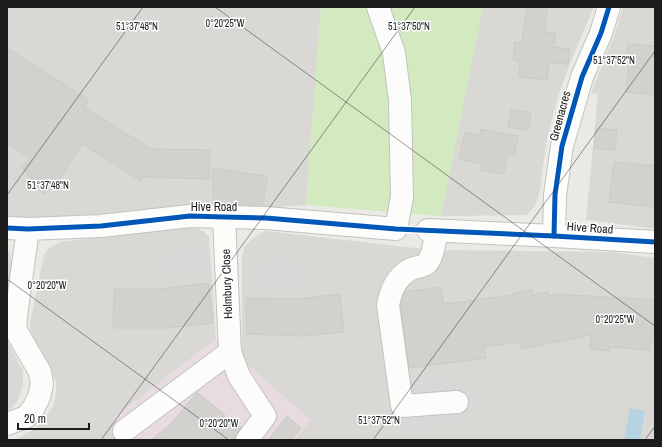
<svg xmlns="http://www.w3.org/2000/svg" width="662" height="447" font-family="'Archivo Narrow',sans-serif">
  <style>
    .residential { fill: #d9d8d5 }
    .industrial { fill: #e8dce2 }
    .grass { fill: #d3eac0 }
    .parking { fill: #d9d8d6 }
    .water { fill: #b5d3e0 }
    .building { fill: #d2d1cd; stroke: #cdcac5 }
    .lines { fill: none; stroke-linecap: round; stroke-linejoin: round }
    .minor-casing { stroke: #c3c2c0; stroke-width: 24 }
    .minor { stroke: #fcfcfb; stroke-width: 22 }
    .cycleway-casing { stroke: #fff; stroke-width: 8 }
    .cycleway { stroke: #0057b8; stroke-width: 5 }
    .ticks { fill: none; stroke: #1c1c1c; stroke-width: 1; stroke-opacity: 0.45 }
    .labels { text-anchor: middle; stroke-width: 3; stroke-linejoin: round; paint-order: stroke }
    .street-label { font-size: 12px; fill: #1c1c1c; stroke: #fff }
    .ticks-label { font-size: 10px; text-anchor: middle; fill: #1c1c1c; stroke: #fff; stroke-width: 3; stroke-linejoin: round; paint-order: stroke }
  </style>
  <rect width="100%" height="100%" fill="#eae9e4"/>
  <!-- residential -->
  <g class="residential">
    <polygon points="7,7 321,7 306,205 263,208 237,204 47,220 7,218"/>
    <polygon points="483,7 594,7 573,56 558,96 547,138 539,197 534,207 526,215 441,216"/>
    <polygon points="623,7 655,7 655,229 586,220 598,94 591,93 615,33"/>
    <polygon points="195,227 204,232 209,237 216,339 112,419 129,440 15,440 35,429 47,416 53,406 56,395 56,381 31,335 30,322 44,256 47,250 60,242"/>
    <polygon points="265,231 433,250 612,252 655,258 655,440 294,440 310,420 248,366 242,352 242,257 245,246 254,237"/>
    <polygon points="7,250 10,252 13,268 7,298"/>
    <polygon points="7,340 23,371 23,385 18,400 11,409 7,410"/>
  </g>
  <!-- industrial -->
  <polygon class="industrial" points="216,339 242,352 248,366 310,420 294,440 129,440 112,419"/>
  <!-- grass -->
  <polygon class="grass" points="321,7 483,7 441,216 306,205"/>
  <!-- parking -->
  <g class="parking">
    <polygon points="210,248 211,275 149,279 147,252"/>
    <polygon points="259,256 293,257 294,265 316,268 315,283 295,292 255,288"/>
    <polygon points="458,373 460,392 476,391 478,409 462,410 464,427 396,434 391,380"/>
  </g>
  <!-- water -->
  <polygon class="water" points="630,408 645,411 640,440 624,440"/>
  <!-- building -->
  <g class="building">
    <polygon points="527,7 547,7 545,32 555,33 554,47 570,49 568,64 549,63 547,80 519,77 520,61 513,60 515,42 522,43"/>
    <polygon points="628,44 655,46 655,95 626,92 629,65 626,65"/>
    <polygon points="7,48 89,100 84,107 151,149 210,150 209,179 143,177 141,181 82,144 58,182 44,194 21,167 31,158 7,143"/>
    <polygon points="511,109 531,113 528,131 508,127"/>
    <polygon points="596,128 617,130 615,150 594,148"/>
    <polygon points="481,129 518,136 514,156 508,155 504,174 481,170 482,164 459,159 465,132 480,135"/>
    <polygon points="614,162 655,166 655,207 609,202"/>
    <polygon points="212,168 267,176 263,205 214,204"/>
    <polygon points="208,283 213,323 166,328 113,328 114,289 159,289"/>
    <polygon points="441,287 443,304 514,295 514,293 532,290 533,295 548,292 549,296 557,294 655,300 655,339 651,339 650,350 610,347 609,351 590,349 591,335 522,349 520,342 484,347 486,358 409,368 401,306 404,294 405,292"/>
    <polygon points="340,294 344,332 302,336 246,334 246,298 298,299"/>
    <polygon points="197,392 224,414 225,420 231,419 241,427 237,433 235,440 151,440 173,422"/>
    <polygon points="287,416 301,428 292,440 268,440"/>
  </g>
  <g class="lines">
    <!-- minor casing -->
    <g class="minor-casing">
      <g id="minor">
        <polyline points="224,217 230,352 239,376 265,416 247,440"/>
        <polyline points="7,228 28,229 101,226 190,216 266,218 396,229 402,197 400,100 394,53 378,7"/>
        <polyline points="428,230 554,236 655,242"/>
        <path d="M 437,231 C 434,240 434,257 426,264 C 422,267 415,267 411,269 C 396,277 391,290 388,305 L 402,406 L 457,402"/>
        <polyline points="554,236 555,195 562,146 582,77 601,33 609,7"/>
        <polyline points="7,424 26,417 34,407 39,397 42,384 40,372 15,329 16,316 28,229"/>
        <polyline points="124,431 230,352"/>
      </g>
    </g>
    <!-- minor -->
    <use href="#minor" class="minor"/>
    <!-- cycleway casing -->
    <g class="cycleway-casing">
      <g id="cycleway">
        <polyline points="7,228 28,229 101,226 190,216 224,217 266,218 396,229 554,236 655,242"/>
        <polyline points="554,236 555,195 562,146 582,77 601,33 609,7"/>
      </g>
    </g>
    <!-- cycleway -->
    <use href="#cycleway" class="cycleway"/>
  </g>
  <!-- ticks -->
  <path class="ticks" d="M 215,7 L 655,326M 7,195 L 143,7M 7,279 L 229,440M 101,440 L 415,7M 373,440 L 655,51M 645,440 L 655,426"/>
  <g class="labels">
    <!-- street labels -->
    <g class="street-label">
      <text transform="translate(560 116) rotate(-75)" y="4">Greenacres</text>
      <text x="214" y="211">Hive Road</text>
      <text transform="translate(590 228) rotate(4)" y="4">Hive Road</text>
      <text transform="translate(227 284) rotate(-92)" y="4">Holmbury Close</text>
    </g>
  </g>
  <g class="ticks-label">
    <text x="225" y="27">0°20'25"W</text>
    <text x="409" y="30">51°37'50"N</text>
    <text x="137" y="30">51°37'48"N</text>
    <text x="614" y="64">51°37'52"N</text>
    <text x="48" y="189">51°37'48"N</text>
    <text x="47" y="289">0°20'20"W</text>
    <text x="615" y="323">0°20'25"W</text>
    <text x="379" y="424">51°37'52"N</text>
    <text x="219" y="427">0°20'20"W</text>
  </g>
  <!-- border -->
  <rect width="662" height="447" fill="none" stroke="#1c1c1c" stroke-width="16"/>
  <!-- scale -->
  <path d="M18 423v6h71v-6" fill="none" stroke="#1c1c1c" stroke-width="2"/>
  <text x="24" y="423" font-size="12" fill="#1c1c1c" stroke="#ffffff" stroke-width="3" paint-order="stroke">20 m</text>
</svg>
